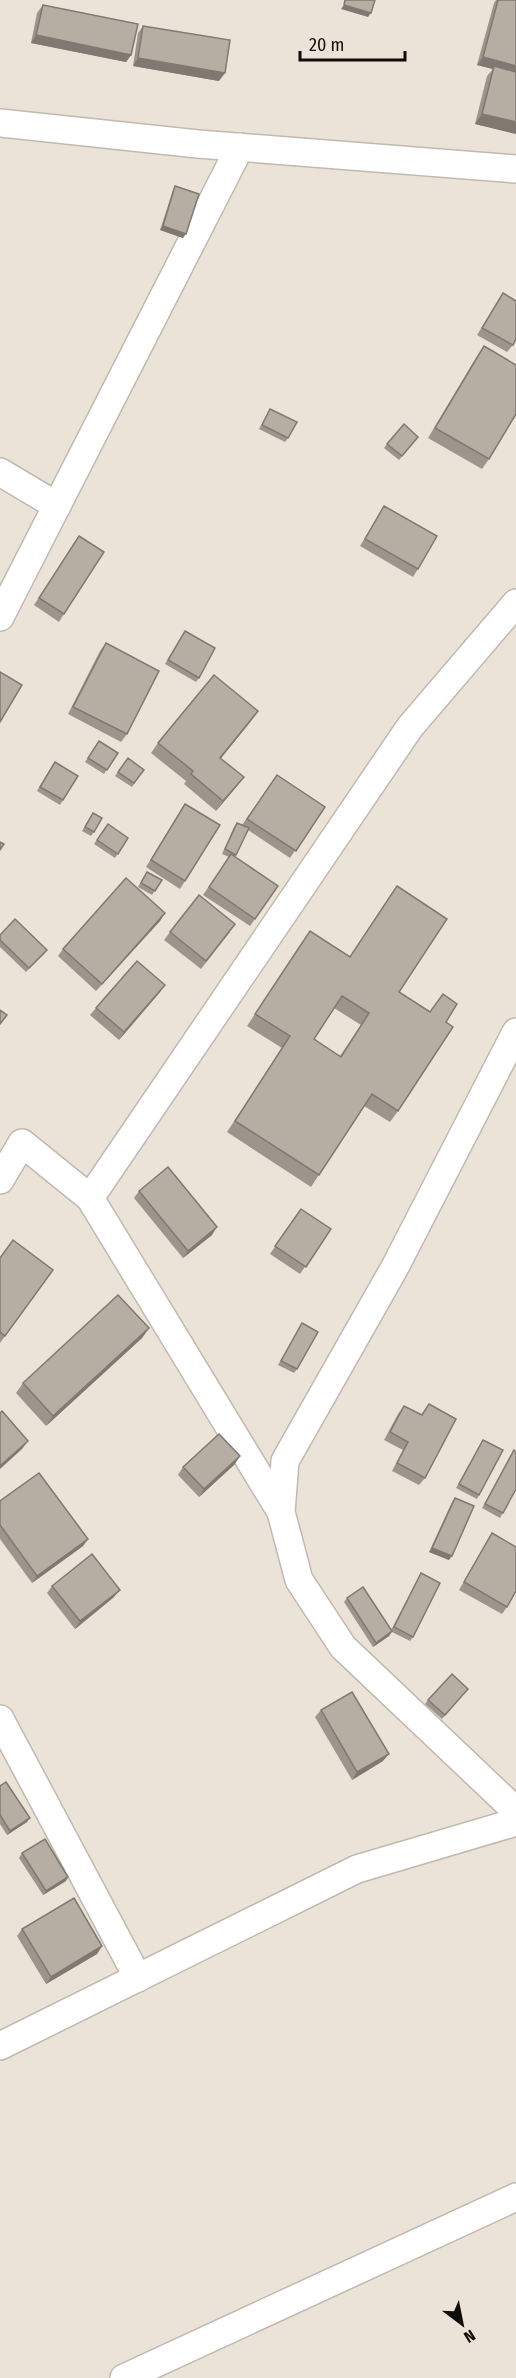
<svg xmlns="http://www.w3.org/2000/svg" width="516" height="2378" font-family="'Fira Sans Condensed',sans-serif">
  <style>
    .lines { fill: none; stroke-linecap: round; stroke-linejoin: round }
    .minor-casing { stroke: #c1b9ae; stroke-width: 30 }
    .minor { stroke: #fff; stroke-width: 27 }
    .wall { fill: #9d958c; fill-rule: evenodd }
    .shaded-wall { fill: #7f7972 }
    .building { fill: #b6ada3; stroke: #7f7972; stroke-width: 1.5; fill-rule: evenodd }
  </style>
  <rect width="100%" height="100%" fill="#ece3d8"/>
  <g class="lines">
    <!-- minor casing -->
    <g class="minor-casing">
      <g id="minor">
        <polyline points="0,123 198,144 516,169"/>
        <polyline points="0,472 57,506"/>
        <polyline points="0,617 240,147"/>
        <polyline points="516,1032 395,1267 285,1461 281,1512 299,1580 343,1647 516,1811"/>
        <polyline points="0,1180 22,1143 90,1198"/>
        <polyline points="281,1512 90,1198 410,727 516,603"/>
        <polyline points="0,1719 138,1978"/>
        <polyline points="0,2046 357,1869 516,1822"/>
        <polyline points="124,2378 516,2197"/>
      </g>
    </g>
    <!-- minor -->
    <use href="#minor" class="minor"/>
  </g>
  <!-- wall -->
  <g class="wall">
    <polygon points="496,0 516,0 516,134 475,124 487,76 493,69 477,65 494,3"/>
    <polygon points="43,5 131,55 126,62 31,43 37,13"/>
    <polygon points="143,26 219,81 133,66 138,33"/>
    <polygon points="175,186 183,238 160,230 173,190"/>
    <polygon points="503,293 513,345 507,352 477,335"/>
    <polygon points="484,346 489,459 482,469 428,438 477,356"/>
    <polygon points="270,409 288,438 285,442 259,429"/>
    <polygon points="418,437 399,460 384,448 387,444"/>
    <polygon points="384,506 418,569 413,577 360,546"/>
    <polygon points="74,544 64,614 59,622 34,605"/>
    <polygon points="185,631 199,678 196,682 165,664"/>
    <polygon points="106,643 127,734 121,742 68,714 100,651"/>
    <polygon points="251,721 221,758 237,786 216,811 184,784 186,781 151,753 158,743"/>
    <polygon points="99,741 118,753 104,774 85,762"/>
    <polygon points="128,758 144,770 132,787 115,776"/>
    <polygon points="52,766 78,776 60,805 37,791"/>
    <polygon points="277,775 325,807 290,858 248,830 235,857 278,886 250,926 203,895 229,857 222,854 234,827 237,823 242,825"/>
    <polygon points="185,804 185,881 180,889 146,867"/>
    <polygon points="93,813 94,832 91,836 82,831"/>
    <polygon points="108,824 128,838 115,858 94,844"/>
    <polygon points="144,876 162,880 152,895 138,887"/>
    <polygon points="165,913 160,921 96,991 58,956 63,949"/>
    <polygon points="170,932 230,932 201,969 164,940"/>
    <polygon points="0,935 44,954 26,972 0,947"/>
    <path d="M 302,942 L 399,992 L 446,1022 L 398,1111 L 390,1122 L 364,1106 L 311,1187 L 227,1132 L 282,1048 L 247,1026 ZM 334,1008 L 361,1025 L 340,1056 L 314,1039 Z"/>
    <polygon points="160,992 119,1040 90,1015 96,1008"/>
    <polygon points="139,1191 212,1235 183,1258 134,1198"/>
    <polygon points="301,1209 331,1229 300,1274 270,1254"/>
    <polygon points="0,1258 53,1270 0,1343"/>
    <polygon points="302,1323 297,1369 294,1373 278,1365"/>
    <polygon points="149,1328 142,1338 46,1426 16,1393 23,1383"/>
    <polygon points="429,1404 425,1478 419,1485 392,1471 403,1450 384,1440 398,1414 404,1406 421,1415"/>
    <polygon points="483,1440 479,1495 477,1499 456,1488"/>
    <polygon points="514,1450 503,1513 500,1518 482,1508"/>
    <polygon points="235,1464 199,1497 178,1475 183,1467"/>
    <polygon points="455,1498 449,1560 429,1552 452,1502"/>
    <polygon points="0,1501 88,1539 83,1546 32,1583 0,1539"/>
    <polygon points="492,1533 507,1607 502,1614 459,1590 487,1541"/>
    <polygon points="421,1573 413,1637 410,1641 392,1632 389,1636 373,1647 344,1602 347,1598 391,1630"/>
    <polygon points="52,1586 114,1597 75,1629 47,1593"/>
    <polygon points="468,1689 442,1719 425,1704 428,1700"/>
    <polygon points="321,1710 383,1761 352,1780 315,1717"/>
    <polygon points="0,1786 27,1822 7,1835 0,1824"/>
    <polygon points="22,1853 66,1881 43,1895 19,1858"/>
    <polygon points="22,1929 102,1946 97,1954 46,1984 17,1936"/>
  </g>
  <!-- shaded-wall -->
  <g class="shaded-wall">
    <polygon points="344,5 371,13 368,17 341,9"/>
    <polygon points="36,35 131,55 126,62 31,43"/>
    <polygon points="483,57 516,66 516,73 494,66 493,69 477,65"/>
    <polygon points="138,58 225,73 219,81 133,66"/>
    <polygon points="482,114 516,122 516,134 475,124"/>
    <polygon points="163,226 186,234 183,238 160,230"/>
    <polygon points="258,711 251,721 213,768 220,758"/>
    <polygon points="244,777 237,786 216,811 223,801"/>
    <polygon points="165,913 160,921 96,991 102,984"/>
    <polygon points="165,985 160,992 119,1040 124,1032"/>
    <polygon points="217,1227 212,1235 183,1258 188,1251"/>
    <polygon points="149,1328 142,1338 46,1426 53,1416"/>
    <polygon points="28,1441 22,1449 0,1469 0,1466"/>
    <polygon points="240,1456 235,1464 199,1497 204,1489"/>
    <polygon points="88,1539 83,1546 32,1583 37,1576"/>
    <polygon points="432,1548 452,1556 449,1560 429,1552"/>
    <polygon points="120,1590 114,1597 75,1629 80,1621"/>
    <polygon points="392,1631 389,1636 373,1647 376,1643"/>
    <polygon points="389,1754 383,1761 352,1780 357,1772"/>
    <polygon points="30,1818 27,1822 7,1835 10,1831"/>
    <polygon points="68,1877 66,1881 43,1895 46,1891"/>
    <polygon points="102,1946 97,1954 46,1984 51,1977"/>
  </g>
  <!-- building -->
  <g class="building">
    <polygon points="345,0 375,0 371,13 344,5"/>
    <polygon points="498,0 516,0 516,66 483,57"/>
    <polygon points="43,5 138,24 131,55 36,35"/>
    <polygon points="143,26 230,40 225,73 138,58"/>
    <polygon points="494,66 516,72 516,122 482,114"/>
    <polygon points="175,186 199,194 186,234 163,226"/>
    <polygon points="503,293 516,301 516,339 513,345 482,328"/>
    <polygon points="484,346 516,365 516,414 489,459 435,428"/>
    <polygon points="270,409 297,422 288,438 262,425"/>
    <polygon points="404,424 418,437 402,456 387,444"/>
    <polygon points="384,506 437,536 418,569 365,539"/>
    <polygon points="79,536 104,552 64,614 39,598"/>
    <polygon points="185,631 215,648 199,678 168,660"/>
    <polygon points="106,643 159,671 127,734 73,707"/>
    <polygon points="0,672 22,685 0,722"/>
    <polygon points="214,675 258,711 220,758 244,777 223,801 191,774 193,771 158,743"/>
    <polygon points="99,741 118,753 107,770 88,758"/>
    <polygon points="128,758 144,770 134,783 118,772"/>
    <polygon points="55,762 78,776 63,800 40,787"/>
    <polygon points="277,775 325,807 296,851 247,819"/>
    <polygon points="185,804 220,825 185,881 151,860"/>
    <polygon points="93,813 102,818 94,832 85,827"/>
    <polygon points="237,823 249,828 236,855 225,849"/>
    <polygon points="108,824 128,838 118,854 97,840"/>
    <polygon points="0,842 4,844 0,850"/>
    <polygon points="231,854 278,886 255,919 209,887"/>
    <polygon points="147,872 162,880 155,891 141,883"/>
    <polygon points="126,878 165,913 102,984 63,949"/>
    <path d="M 397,886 L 447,919 L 399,992 L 430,1012 L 443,994 L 457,1004 L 446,1022 L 453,1027 L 398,1111 L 372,1094 L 319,1175 L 235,1121 L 290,1036 L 255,1014 L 310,931 L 350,957 ZM 342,996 L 369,1013 L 341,1057 L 314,1039 Z"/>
    <polygon points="199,895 235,924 206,961 170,932"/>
    <polygon points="15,919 47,950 29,968 0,940 0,935"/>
    <polygon points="137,961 165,985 124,1032 96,1008"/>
    <polygon points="0,1010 7,1015 0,1024"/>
    <polygon points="168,1167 217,1227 188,1251 139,1191"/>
    <polygon points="301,1209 331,1229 306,1267 275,1246"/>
    <polygon points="13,1240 53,1270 5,1336 0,1332 0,1258"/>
    <polygon points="118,1295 149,1328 53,1416 23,1383"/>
    <polygon points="302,1323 318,1332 297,1369 281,1361"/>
    <polygon points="429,1404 456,1419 425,1478 397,1463 408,1442 390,1432 404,1406 422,1415"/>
    <polygon points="2,1411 28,1441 0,1466 0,1413"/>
    <polygon points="219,1434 240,1456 204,1489 183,1467"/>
    <polygon points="483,1440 503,1450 479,1495 459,1484"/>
    <polygon points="514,1450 516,1452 516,1489 503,1513 485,1504"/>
    <polygon points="39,1473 88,1539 37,1576 0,1525 0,1501"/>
    <polygon points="455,1498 474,1506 452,1556 432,1548"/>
    <polygon points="492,1533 516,1547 516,1591 507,1607 464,1582"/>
    <polygon points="92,1554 120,1590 80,1621 52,1586"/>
    <polygon points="421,1573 440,1583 413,1637 394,1627"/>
    <polygon points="363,1587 392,1631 376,1643 347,1598"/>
    <polygon points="452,1674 468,1689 445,1715 428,1700"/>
    <polygon points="352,1692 389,1754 357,1772 321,1710"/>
    <polygon points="6,1782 30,1818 10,1831 0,1815 0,1786"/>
    <polygon points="45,1839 68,1877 46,1891 22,1853"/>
    <polygon points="74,1898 102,1946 51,1977 22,1929"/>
  </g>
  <!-- north arrow -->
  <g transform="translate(462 2324) rotate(148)" stroke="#ece3d8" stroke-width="4.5" paint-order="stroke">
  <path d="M0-4.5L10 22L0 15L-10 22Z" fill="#0f0c09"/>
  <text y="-9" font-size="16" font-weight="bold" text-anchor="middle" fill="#0f0c09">N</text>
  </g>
  <!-- scale -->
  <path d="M300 51v9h105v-9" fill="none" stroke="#0f0c09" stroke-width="3"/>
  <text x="309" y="51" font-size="18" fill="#0f0c09" stroke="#ece3d8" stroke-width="4.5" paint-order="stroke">20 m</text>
</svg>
